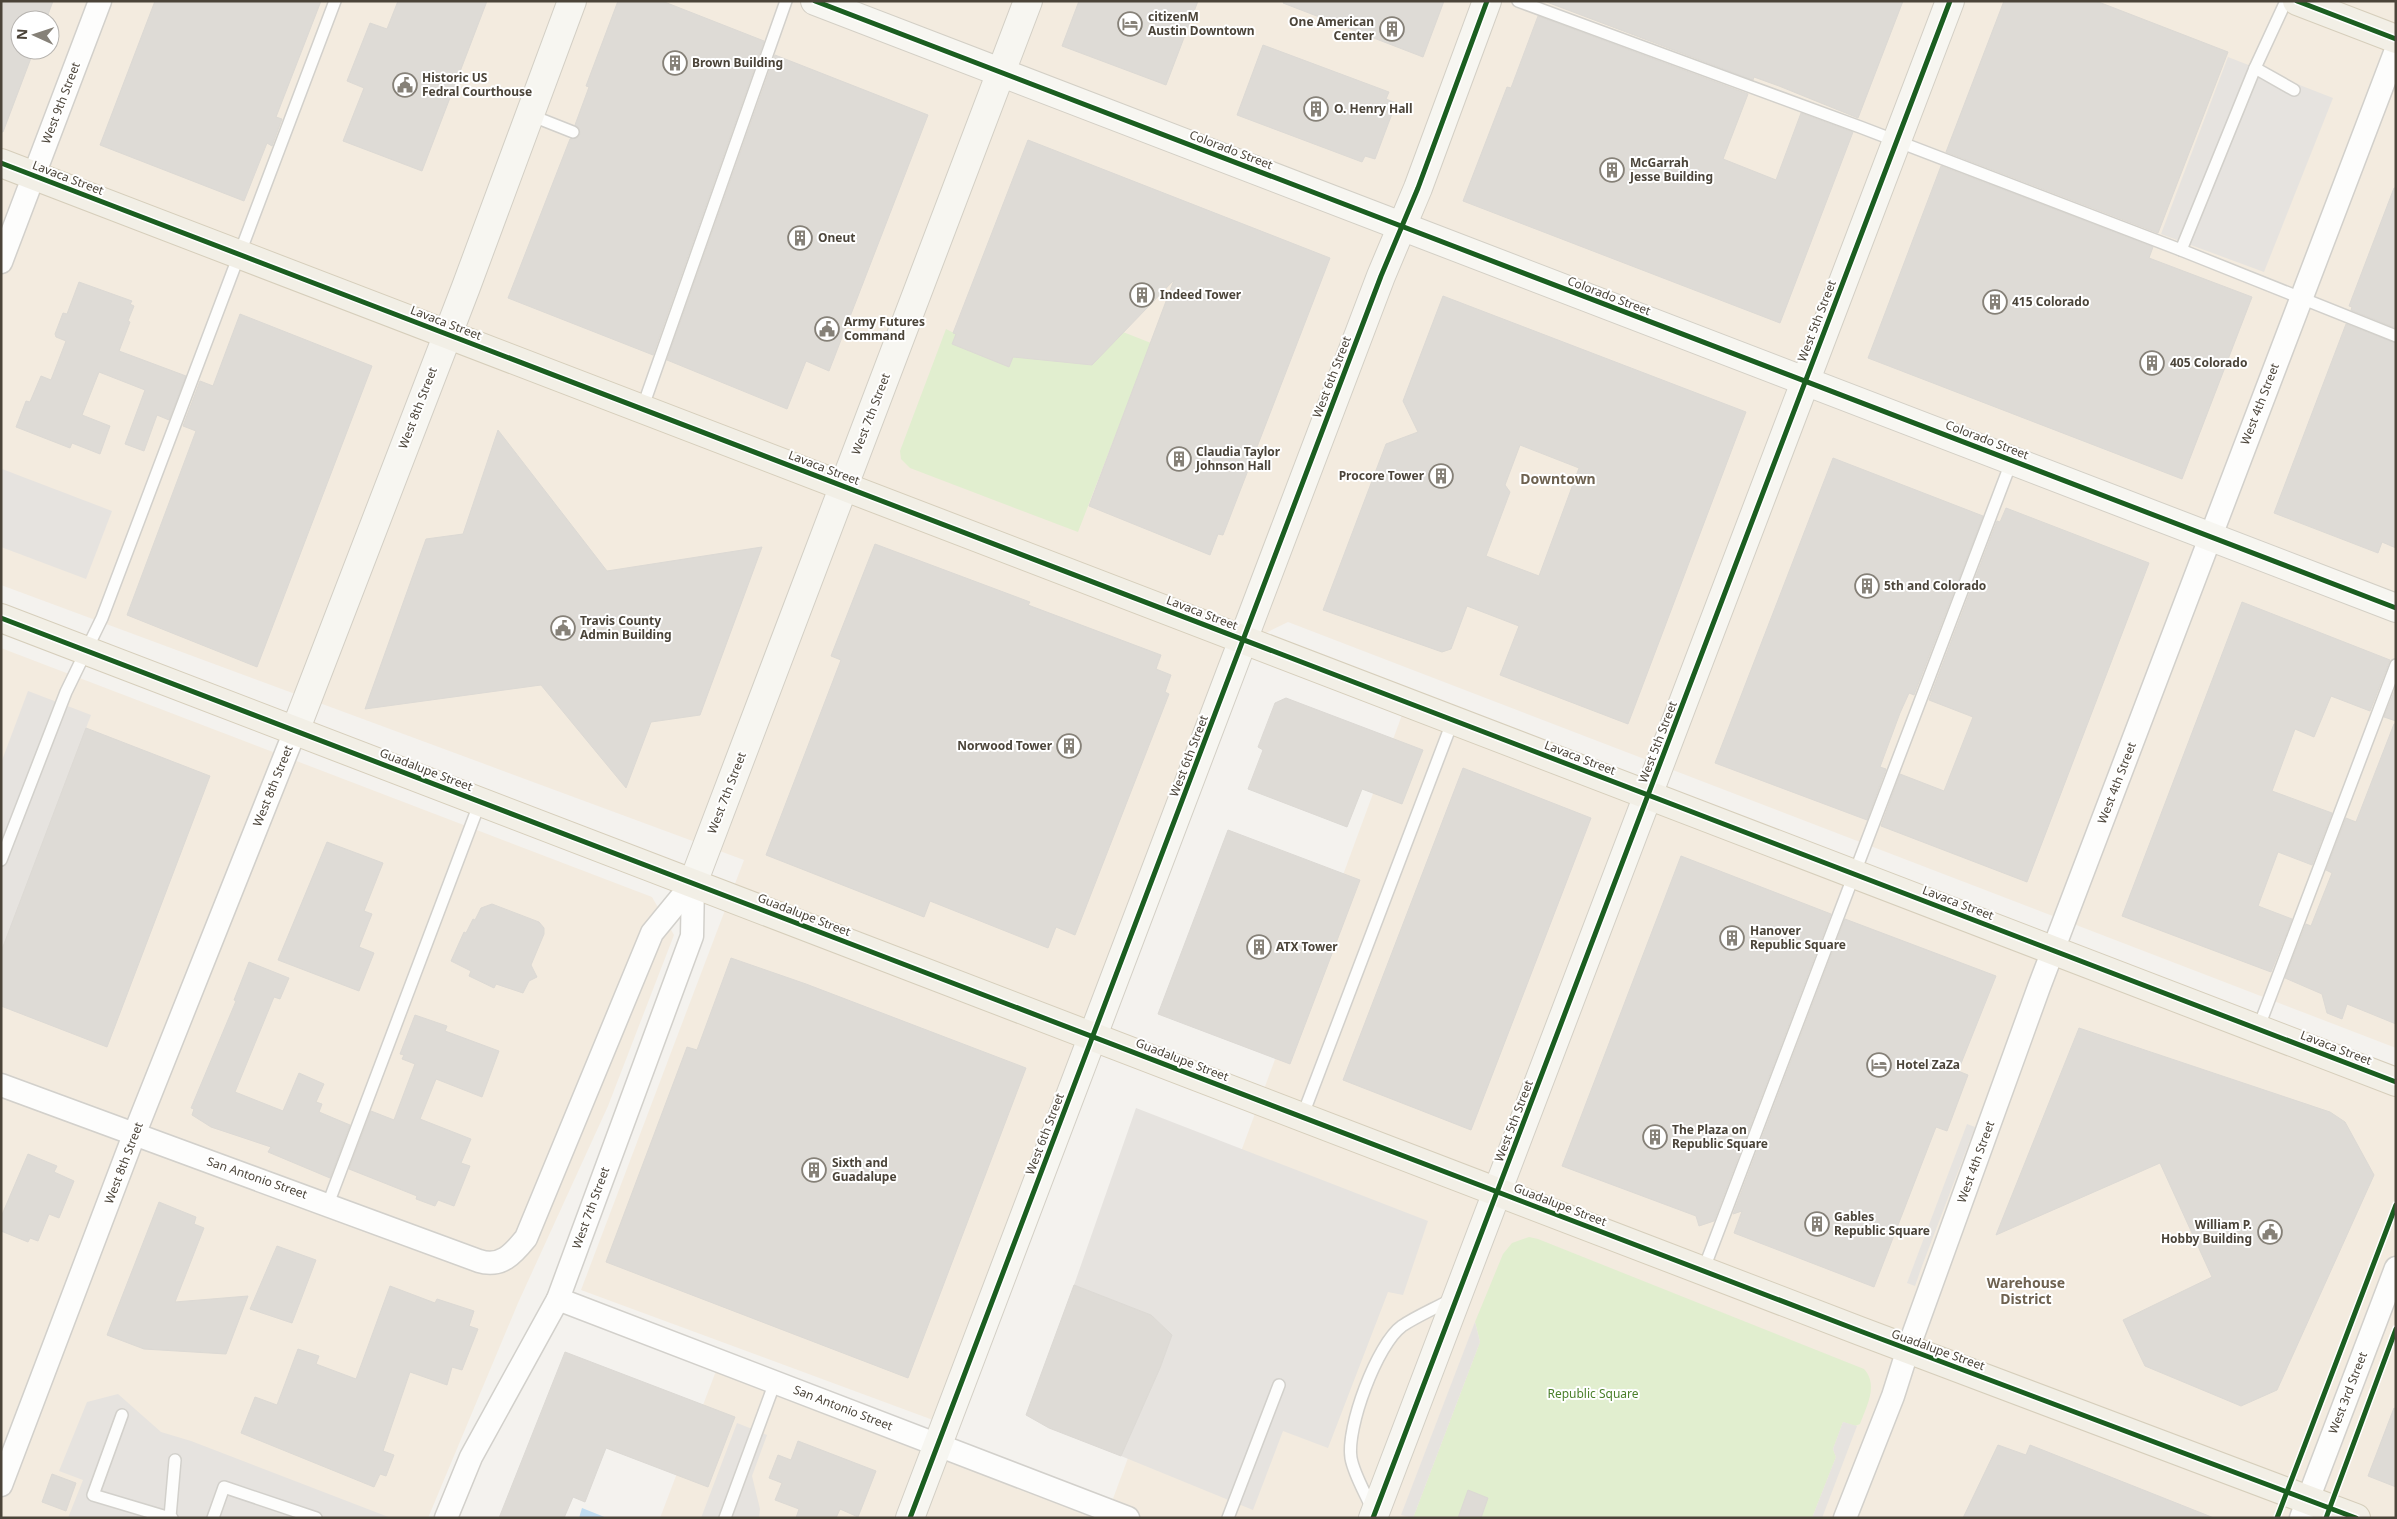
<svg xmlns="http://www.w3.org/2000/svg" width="2397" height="1519" font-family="'Noto Sans',sans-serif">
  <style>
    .commercial { fill: #f3ebdf; fill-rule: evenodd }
    .green { fill: #e1eecf }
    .parking { fill: #e6e3df }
    .water { fill: #c0ddf1 }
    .building { fill: #dedbd6; stroke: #dcd9d4; fill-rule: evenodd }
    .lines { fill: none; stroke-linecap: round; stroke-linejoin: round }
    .lane-casing { stroke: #d2d0cb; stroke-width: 14 }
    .street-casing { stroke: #d2d0cb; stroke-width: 25 }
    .secondary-casing { stroke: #d3cfc5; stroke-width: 30 }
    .primary-casing { stroke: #d6cebb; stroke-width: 30 }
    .lane { stroke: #fdfdfc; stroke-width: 11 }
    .street { stroke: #fdfdfc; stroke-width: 22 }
    .secondary { stroke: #f7f6f1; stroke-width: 28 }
    .primary { stroke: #f2efe6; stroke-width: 28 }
    .cycleway-casing { stroke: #fff; stroke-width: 8 }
    .cycleway { stroke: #1b5e20; stroke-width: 5 }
    .labels { text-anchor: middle; stroke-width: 4; stroke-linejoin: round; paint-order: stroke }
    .poi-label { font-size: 12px; font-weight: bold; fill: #4b4439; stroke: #fff; text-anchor: start }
    .street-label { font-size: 12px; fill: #4b4439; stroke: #fff }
    .park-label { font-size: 12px; fill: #4a7f2a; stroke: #fff }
    .neighbourhood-label { font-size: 14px; font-weight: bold; fill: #6e6250; stroke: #fff }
  </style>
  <rect width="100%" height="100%" fill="#f4f2ee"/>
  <!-- commercial -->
  <g class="commercial">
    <path d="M 1,1 L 2396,1 L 2396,1048 L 1288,622 L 1223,654 L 933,1420 L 581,1290 L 744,860 L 1,585 ZM 20,20 L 50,20 L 50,50 L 20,50 Z"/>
    <polygon points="1,648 652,897 674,935 608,1106 518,1303 428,1518 1,1518"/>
    <polygon points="1409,696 2396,1073 2396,1518 660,1518 716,1371 1107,1515"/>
  </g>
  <!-- green -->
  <g class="green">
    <polygon points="946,329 956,334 1123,332 1151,343 1078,532 910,468 901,459 900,451"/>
    <path d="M 1529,1237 L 1538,1239 L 1864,1369 C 1879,1385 1866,1407 1860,1424 L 1855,1426 L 1843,1422 L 1833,1449 L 1836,1457 L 1812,1518 L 1413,1518 L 1480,1342 L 1475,1322 L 1503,1254 L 1512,1243 Z"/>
  </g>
  <!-- parking -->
  <g class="parking">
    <polygon points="2228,57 2333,98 2264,272 2161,234"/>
    <polygon points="2,469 112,511 86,579 1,547"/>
    <polygon points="28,691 91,715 1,952 1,763"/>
    <polygon points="1136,1108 1428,1221 1403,1295 1388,1292 1328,1448 1283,1431 1253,1510 1121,1456 1160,1368 1172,1335 1151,1315 1074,1285"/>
    <polygon points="1967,1124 1975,1127 1922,1266 1915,1286 1907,1283"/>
    <polygon points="1475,1322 1480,1342 1413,1518 1401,1515"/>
    <polygon points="118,1394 161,1432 191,1441 391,1518 68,1518 83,1480 59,1471 87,1402"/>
    <polygon points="1843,1422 1857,1426 1822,1518 1812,1518 1836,1457 1833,1449"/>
    <polygon points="737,1423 767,1435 752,1476 760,1509 759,1518 701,1518"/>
  </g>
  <!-- water -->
  <polygon class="water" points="582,1508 607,1518 579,1518"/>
  <!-- building -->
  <g class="building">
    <polygon points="1,1 53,1 46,20 20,20 20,50 34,50 3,132 1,132"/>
    <polygon points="155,1 321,1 276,117 282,119 272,146 267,143 244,201 100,145"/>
    <polygon points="398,1 487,1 422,171 343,141 364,88 347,81 370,23 387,29"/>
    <polygon points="618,1 662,1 764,41 653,355 508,298 570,139 577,138 580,134 579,128 575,125 589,87 586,86"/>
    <polygon points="1079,1 1198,1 1166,85 1062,46"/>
    <polygon points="1284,1 1444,1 1423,57 1283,3"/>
    <polygon points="1544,1 1903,1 1858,118 1779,86 1754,77 1753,80"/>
    <polygon points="2004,1 2096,1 2228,52 2158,233 1946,152"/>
    <polygon points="1538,16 1748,94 1723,159 1776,180 1801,113 1853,132 1780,323 1463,201 1507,87 1511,88"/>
    <polygon points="1263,45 1389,92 1386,99 1396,103 1375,159 1365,156 1362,162 1237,115"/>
    <polygon points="775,55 928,115 829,371 806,361 787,409 667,360"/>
    <polygon points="1028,140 1330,258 1223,535 1218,534 1210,555 1089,506 1174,280 1092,365 1013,357 1009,367 952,344 956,334 953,333"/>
    <polygon points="1941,166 2153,247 2149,258 2252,297 2182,479 1868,358"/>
    <polygon points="2394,188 2396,188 2396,328 2351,310 2352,307 2349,306"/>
    <polygon points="79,282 132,301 130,304 134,306 128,321 130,322 119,351 186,376 169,420 157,415 144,451 125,444 145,390 99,372 82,415 110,426 100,454 72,443 70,448 16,427 26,401 30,402 41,376 51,380 66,341 56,337 55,334 63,313 67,314"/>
    <path d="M 1443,296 L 1746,412 L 1628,724 L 1500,675 L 1519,626 L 1467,606 L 1451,649 L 1442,652 L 1323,610 L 1386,444 L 1418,432 L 1403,401 ZM 1520,445 L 1579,468 L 1539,576 L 1486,556 L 1510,492 L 1505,485 Z"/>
    <polygon points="240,314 372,366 257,667 127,615 196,431 183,426 200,381 213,386"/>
    <polygon points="2346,324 2396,343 2396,548 2382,542 2378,553 2274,513"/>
    <polygon points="498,430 607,571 762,547 700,715 651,722 626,788 541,685 365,709 426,539 463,534"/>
    <polygon points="1833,458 1983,516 1914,695 1909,693 1900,713 1880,767 1886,769 1867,820 1715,763"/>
    <polygon points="2006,508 2149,563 2027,882 1881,826 1900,774 1944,791 1973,717 1929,700 1997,521 2000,522"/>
    <polygon points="875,544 1030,602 1028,605 1161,655 1156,669 1171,675 1165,692 1169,694 1075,935 1056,927 1048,948 930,901 924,917 766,855 841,660 831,656"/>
    <polygon points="2242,602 2390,660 2370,711 2331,696 2314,737 2295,729 2272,791 2332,813 2312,865 2278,852 2258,906 2292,919 2271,972 2122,916"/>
    <polygon points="2396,687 2396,721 2384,717"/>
    <polygon points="1286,698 1423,750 1402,804 1362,789 1347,827 1248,789 1263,750 1258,747 1275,703"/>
    <polygon points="2394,724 2396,724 2396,1024 2347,1004 2342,1019 2327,1013 2322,994 2285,978 2306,924 2311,926 2332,873 2326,870 2346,818 2356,822"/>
    <polygon points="86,728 210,776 107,1047 1,1006 1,952"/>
    <polygon points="1463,768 1591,818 1471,1130 1343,1080"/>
    <polygon points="1228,830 1360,880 1290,1064 1158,1014"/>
    <polygon points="327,842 383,863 364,911 372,914 359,947 374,953 359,991 278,960"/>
    <polygon points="1681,856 1831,914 1714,1221 1699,1226 1696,1216 1562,1166"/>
    <polygon points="492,904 539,922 544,928 544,934 531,965 537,977 529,981 523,993 496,984 494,988 469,976 471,971 451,961 464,932 466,933 473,919 475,920 481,908"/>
    <polygon points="1845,919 1996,976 1958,1071 1968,1075 1947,1131 1936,1127 1874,1287 1734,1233 1742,1211 1733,1214"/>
    <polygon points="731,958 806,984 1026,1068 908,1378 606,1262 687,1047 697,1050"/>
    <polygon points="249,962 289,978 280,999 274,997 235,1092 283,1111 299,1073 324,1084 316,1102 322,1104 319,1112 350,1125 330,1178 268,1152 271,1147 211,1127 192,1115 194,1109 191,1108 236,1001 234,1000"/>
    <polygon points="415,1015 447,1026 445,1031 499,1051 482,1097 436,1079 420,1119 471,1139 461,1163 470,1166 454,1206 438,1200 435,1206 416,1199 417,1196 349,1169 371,1111 394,1120 415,1064 402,1059 404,1055 400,1054"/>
    <polygon points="2079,1028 2330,1112 2345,1122 2374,1175 2277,1390 2241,1406 2145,1366 2123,1320 2212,1277 2160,1163 1996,1235"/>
    <polygon points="28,1154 57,1166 54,1172 74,1181 59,1218 49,1214 38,1241 30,1238 28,1242 1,1231 1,1217"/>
    <polygon points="159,1202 196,1217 194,1224 204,1228 175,1302 248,1296 226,1354 144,1349 107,1335"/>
    <polygon points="277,1246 316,1260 292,1323 250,1309"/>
    <polygon points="1074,1285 1151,1315 1172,1335 1160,1368 1121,1456 1049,1428 1026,1415"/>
    <polygon points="390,1286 435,1303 437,1299 474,1311 469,1326 478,1329 462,1370 452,1367 447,1385 410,1372 383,1451 394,1455 386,1476 380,1474 374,1487 241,1433 255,1397 277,1405 298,1349 319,1356 316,1364 356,1379"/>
    <polygon points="565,1352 735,1417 708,1487 606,1448 585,1502 573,1497 564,1518 499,1518"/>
    <polygon points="2394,1408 2396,1409 2396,1487 2368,1476"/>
    <polygon points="798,1441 876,1471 858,1517 840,1509 836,1518 796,1518 799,1509 775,1500 782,1483 769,1478 778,1455 791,1460"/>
    <polygon points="1998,1445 2026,1455 2030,1445 2214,1518 1963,1518"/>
    <polygon points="52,1474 76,1483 66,1511 42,1502"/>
    <polygon points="1468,1490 1488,1498 1481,1518 1458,1518"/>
  </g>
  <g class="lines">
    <!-- lane casing -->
    <g class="lane-casing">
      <g id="lane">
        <polyline points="1518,1 1860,127 2181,250 2396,336"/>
        <polyline points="2255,68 2294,90"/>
        <polyline points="530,115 573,132"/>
        <polyline points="2181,250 2255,68 2286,1"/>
        <polyline points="642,409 786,1"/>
        <polyline points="1,860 66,692 102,618 335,1"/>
        <polyline points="2258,1029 2396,665"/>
        <polyline points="1302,1117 1453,720"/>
        <polyline points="328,1204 480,802"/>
        <polyline points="1703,1271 2012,460"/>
        <polyline points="122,1415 93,1495 170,1518"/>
        <path d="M 1373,1511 C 1366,1494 1354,1475 1351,1458 C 1346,1428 1377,1344 1402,1326 C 1417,1316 1436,1308 1452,1299"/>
        <polyline points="172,1518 170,1517 175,1460"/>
        <polyline points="213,1518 224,1487 316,1518"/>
        <polyline points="725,1518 775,1382"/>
        <polyline points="1228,1518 1279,1385"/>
      </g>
    </g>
    <!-- street casing -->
    <g class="street-casing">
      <g id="street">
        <polyline points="1,262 100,1"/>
        <path d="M 1,1085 L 479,1261 C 501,1268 513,1254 526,1238 L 652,933 L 693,883"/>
        <polyline points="558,1299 1128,1518"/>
        <polyline points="1,1485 134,1135 295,731"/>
        <polyline points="446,1518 471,1457 558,1299 692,936 693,883"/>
        <polyline points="1845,1518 1893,1396 1908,1349 2039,987 2396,50"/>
        <polyline points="2301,1518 2396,1268"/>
      </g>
    </g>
    <!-- secondary casing -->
    <g class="secondary-casing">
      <g id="secondary">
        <polyline points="815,1 2396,608"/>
        <polyline points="295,731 466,287 572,1"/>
        <polyline points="693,883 1028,1"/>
        <polyline points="910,1518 1381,276 1418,188 1487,1"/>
        <polyline points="1373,1518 1950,1"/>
      </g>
    </g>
    <!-- primary casing -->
    <g class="primary-casing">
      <g id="primary">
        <polyline points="2297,1 2396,39"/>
        <polyline points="1,163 2396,1082"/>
        <polyline points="1,618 1860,1331 2356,1518"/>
      </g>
    </g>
    <!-- lane -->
    <use href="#lane" class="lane"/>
    <!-- street -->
    <use href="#street" class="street"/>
    <!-- secondary -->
    <use href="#secondary" class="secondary"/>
    <!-- primary -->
    <use href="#primary" class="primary"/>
    <!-- cycleway casing -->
    <g class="cycleway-casing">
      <g id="cycleway">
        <polyline points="815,1 2396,608"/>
        <polyline points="2297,1 2396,39"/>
        <polyline points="1,163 2396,1082"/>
        <polyline points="1,618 1860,1331 2356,1518"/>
        <polyline points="910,1518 1381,276 1418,188 1487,1"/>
        <polyline points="1373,1518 1950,1"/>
        <polyline points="2277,1518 2396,1205"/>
        <polyline points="2326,1518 2396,1329"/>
      </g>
    </g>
    <!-- cycleway -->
    <use href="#cycleway" class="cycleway"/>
  </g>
  <!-- icons -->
  <defs>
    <g id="hotel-ring" transform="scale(1.25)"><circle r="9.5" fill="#fff" stroke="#868178" stroke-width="1.5"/><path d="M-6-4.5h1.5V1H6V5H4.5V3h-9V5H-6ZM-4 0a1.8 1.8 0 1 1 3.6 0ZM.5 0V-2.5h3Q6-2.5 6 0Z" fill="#868178"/></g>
    <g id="building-ring" transform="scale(1.25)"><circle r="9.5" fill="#fff" stroke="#868178" stroke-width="1.5"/><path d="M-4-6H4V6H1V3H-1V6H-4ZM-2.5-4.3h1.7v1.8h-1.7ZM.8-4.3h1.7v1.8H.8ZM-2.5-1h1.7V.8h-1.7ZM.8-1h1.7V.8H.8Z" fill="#868178"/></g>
    <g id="civic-ring" transform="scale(1.25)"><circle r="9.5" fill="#fff" stroke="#868178" stroke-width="1.5"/><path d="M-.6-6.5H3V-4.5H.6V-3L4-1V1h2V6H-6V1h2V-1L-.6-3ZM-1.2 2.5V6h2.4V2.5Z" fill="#868178"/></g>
  </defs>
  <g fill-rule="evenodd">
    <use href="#hotel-ring" x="1130" y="24"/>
    <use href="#building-ring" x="1392" y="29"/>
    <use href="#building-ring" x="675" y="63"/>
    <use href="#civic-ring" x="405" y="85"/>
    <use href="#building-ring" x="1316" y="109"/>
    <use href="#building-ring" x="1612" y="170"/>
    <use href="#building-ring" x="800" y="238"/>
    <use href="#building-ring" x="1142" y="295"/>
    <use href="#building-ring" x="1995" y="302"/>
    <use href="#civic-ring" x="827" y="329"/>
    <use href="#building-ring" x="2152" y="363"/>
    <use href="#building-ring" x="1179" y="459"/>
    <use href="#building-ring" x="1441" y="476"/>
    <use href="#building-ring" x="1867" y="586"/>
    <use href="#civic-ring" x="563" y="628"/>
    <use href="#building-ring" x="1069" y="746"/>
    <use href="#building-ring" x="1732" y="938"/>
    <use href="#building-ring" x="1259" y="947"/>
    <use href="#hotel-ring" x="1879" y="1065"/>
    <use href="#building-ring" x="1655" y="1137"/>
    <use href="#building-ring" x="814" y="1170"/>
    <use href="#building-ring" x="1817" y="1224"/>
    <use href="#civic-ring" x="2270" y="1232"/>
  </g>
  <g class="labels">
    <!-- poi labels -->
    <g class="poi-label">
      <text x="1148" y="21">citizenM<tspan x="1148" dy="14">Austin Downtown</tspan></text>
      <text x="1374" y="26" text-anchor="end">One American<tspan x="1374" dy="14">Center</tspan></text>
      <text x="692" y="67">Brown Building</text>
      <text x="422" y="82">Historic US<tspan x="422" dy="14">Fedral Courthouse</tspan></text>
      <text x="1334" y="113">O. Henry Hall</text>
      <text x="1630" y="167">McGarrah<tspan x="1630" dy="14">Jesse Building</tspan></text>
      <text x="818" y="242">Oneut</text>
      <text x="1160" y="299">Indeed Tower</text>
      <text x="2012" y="306">415 Colorado</text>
      <text x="844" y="326">Army Futures<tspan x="844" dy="14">Command</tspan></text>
      <text x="2170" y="367">405 Colorado</text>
      <text x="1196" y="456">Claudia Taylor<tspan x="1196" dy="14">Johnson Hall</tspan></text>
      <text x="1424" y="480" text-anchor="end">Procore Tower</text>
      <text x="1884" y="590">5th and Colorado</text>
      <text x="580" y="625">Travis County<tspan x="580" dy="14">Admin Building</tspan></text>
      <text x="1052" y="750" text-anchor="end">Norwood Tower</text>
      <text x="1750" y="935">Hanover<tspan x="1750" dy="14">Republic Square</tspan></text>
      <text x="1276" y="951">ATX Tower</text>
      <text x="1896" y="1069">Hotel ZaZa</text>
      <text x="1672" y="1134">The Plaza on<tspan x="1672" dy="14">Republic Square</tspan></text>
      <text x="832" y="1167">Sixth and<tspan x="832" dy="14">Guadalupe</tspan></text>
      <text x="1834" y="1221">Gables<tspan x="1834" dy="14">Republic Square</tspan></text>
      <text x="2252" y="1229" text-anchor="end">William P.<tspan x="2252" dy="14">Hobby Building</tspan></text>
    </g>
    <!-- street labels -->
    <g class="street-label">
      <text transform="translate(61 103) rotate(-69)" y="4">West 9th Street</text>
      <text transform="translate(1231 150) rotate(21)" y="4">Colorado Street</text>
      <text transform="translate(68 178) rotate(21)" y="4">Lavaca Street</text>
      <text transform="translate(1609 296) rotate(21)" y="4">Colorado Street</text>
      <text transform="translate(1817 321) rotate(-69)" y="4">West 5th Street</text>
      <text transform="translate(446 323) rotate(21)" y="4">Lavaca Street</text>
      <text transform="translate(1332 377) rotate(-69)" y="4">West 6th Street</text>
      <text transform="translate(2260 404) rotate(-69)" y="4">West 4th Street</text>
      <text transform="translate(418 408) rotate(-69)" y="4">West 8th Street</text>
      <text transform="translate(871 414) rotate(-69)" y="4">West 7th Street</text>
      <text transform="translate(1987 440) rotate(21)" y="4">Colorado Street</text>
      <text transform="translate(824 468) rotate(21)" y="4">Lavaca Street</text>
      <text transform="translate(1202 613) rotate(21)" y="4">Lavaca Street</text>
      <text transform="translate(1658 742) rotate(-69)" y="4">West 5th Street</text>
      <text transform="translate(1189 756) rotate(-69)" y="4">West 6th Street</text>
      <text transform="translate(1580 758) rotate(21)" y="4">Lavaca Street</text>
      <text transform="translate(426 770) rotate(21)" y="4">Guadalupe Street</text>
      <text transform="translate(2117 783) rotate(-69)" y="4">West 4th Street</text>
      <text transform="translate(273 786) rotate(-68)" y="4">West 8th Street</text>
      <text transform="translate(727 793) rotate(-69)" y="4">West 7th Street</text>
      <text transform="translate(1958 903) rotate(21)" y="4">Lavaca Street</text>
      <text transform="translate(804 915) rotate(21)" y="4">Guadalupe Street</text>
      <text transform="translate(2336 1048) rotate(21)" y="4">Lavaca Street</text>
      <text transform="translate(1182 1060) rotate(21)" y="4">Guadalupe Street</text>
      <text transform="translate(1514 1121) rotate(-69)" y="4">West 5th Street</text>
      <text transform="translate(1045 1134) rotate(-69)" y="4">West 6th Street</text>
      <text transform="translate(1976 1162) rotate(-70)" y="4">West 4th Street</text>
      <text transform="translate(124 1163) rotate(-69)" y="4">West 8th Street</text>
      <text transform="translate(257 1178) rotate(19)" y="4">San Antonio Street</text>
      <text transform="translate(1560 1205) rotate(21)" y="4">Guadalupe Street</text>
      <text transform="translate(591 1208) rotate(-70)" y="4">West 7th Street</text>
      <text transform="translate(1938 1350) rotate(20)" y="4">Guadalupe Street</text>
      <text transform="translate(2348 1393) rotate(-69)" y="4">West 3rd Street</text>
      <text transform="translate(843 1408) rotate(21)" y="4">San Antonio Street</text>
    </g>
    <!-- park labels -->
    <g class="park-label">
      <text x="1593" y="1398">Republic Square</text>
    </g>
    <!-- neighbourhood labels -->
    <g class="neighbourhood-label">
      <text x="1558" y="484">Downtown</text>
      <text x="2026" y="1288">Warehouse<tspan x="2026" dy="16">District</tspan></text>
    </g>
  </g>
  <!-- border -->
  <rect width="2397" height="1519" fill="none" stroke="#4b4439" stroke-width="5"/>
  <!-- north arrow -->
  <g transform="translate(35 35) rotate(273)"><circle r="24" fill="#ffffff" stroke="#b7b4b0"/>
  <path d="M0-4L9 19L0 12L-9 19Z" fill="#868178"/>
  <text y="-8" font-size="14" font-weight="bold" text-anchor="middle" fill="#4b4439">N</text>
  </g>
</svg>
